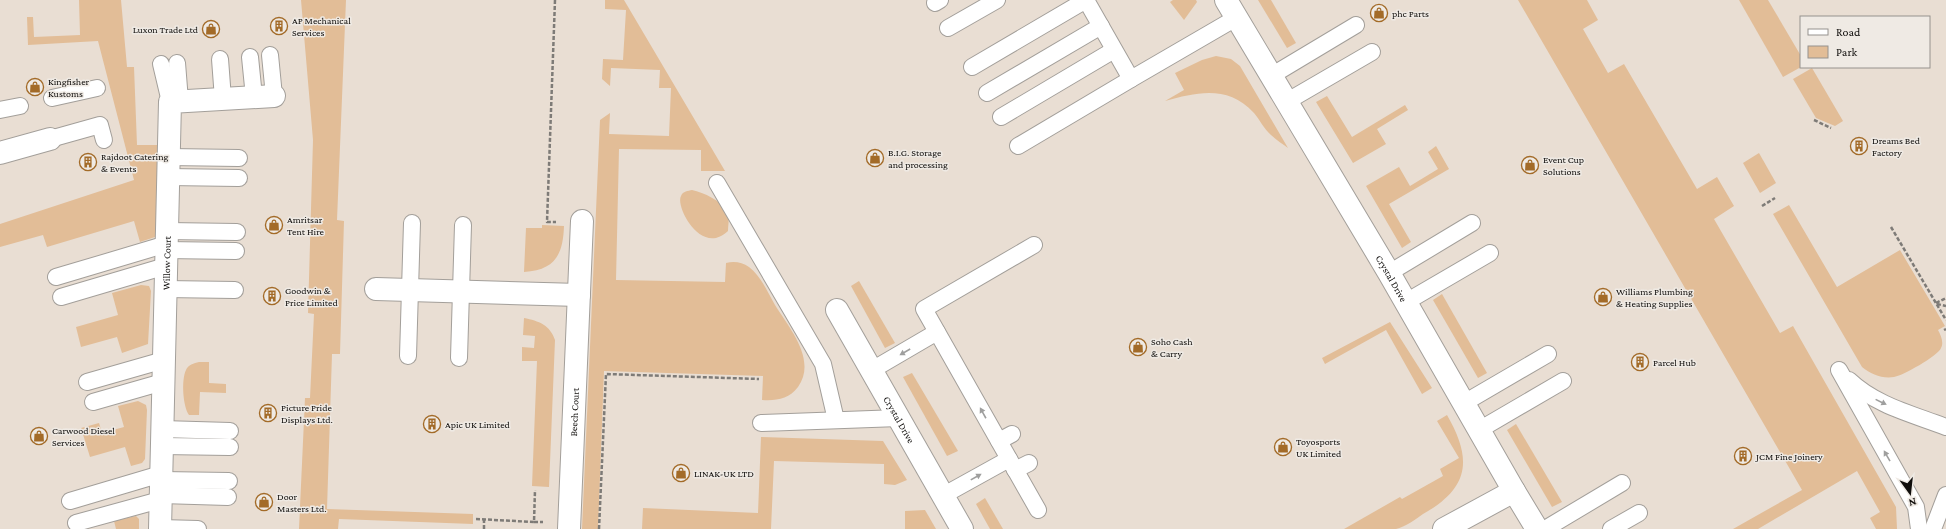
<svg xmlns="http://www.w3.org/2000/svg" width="1946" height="529" font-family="'Crimson Pro',serif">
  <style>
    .built { fill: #e9ded3; fill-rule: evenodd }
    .green { fill: #e2bd97 }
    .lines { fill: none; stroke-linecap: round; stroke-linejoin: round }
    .lane-casing { stroke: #a39f9a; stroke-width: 18 }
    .street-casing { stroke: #a39f9a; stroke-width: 24 }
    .path { stroke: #7e7b77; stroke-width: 2.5; stroke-dasharray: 4 2; stroke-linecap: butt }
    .lane { stroke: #fff; stroke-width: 16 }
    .street { stroke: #fff; stroke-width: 22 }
    .oneway { fill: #9f9f9e }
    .labels { text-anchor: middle; stroke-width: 3; stroke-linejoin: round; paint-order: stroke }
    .poi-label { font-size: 10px; fill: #100e0c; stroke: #efeae4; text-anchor: start }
    .street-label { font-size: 10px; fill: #100e0c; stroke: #efeae4 }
  </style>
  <rect width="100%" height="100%" fill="#efeae4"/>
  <!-- built -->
  <path class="built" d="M 0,0 L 1946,0 L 1946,529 L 0,529 ZM 1801,17 L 1929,17 L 1929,67 L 1801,67 Z"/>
  <!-- green -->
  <g class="green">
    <polygon points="79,0 121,0 127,67 134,67 137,145 159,145 157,233 155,237 140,242 134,221 47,247 43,235 0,247 0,224 134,180 98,41 28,45 27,17 33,17 34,37 80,35"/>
    <polygon points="301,0 346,0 337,220 344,221 340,354 332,354 327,509 473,514 473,524 339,519 338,529 299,529 305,398 310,398 314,314 308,313 313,140"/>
    <path d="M 605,0 L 624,0 L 725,171 L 701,171 L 701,150 L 619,149 L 616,280 L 725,282 L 726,263 C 734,261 742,262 749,267 C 761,276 768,293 775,305 C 790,329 817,360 798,387 C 789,399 776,401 762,400 L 763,376 L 604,371 L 598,529 L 582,529 L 600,120 L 610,113 L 609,134 L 669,136 L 671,88 L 659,88 L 660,70 L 611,68 L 610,86 L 602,79 L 603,59 L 623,60 L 626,10 L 605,9 Z"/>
    <polygon points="1173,0 1196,0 1197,2 1184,20 1170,2"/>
    <polygon points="1258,0 1271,0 1296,43 1287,48"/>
    <polygon points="1518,0 1587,0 1598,20 1583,29 1608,73 1624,64 1697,189 1717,177 1734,206 1714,219 1780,333 1793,326 1896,507 1897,529 1876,529 1870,518 1880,512 1857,471 1758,529 1733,529 1802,490"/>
    <polygon points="1739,0 1768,0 1801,56 1801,67 1783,77"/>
    <path d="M 1216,56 L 1231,59 L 1240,66 L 1288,148 C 1283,144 1276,140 1271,135 C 1264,129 1260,120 1254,113 C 1228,85 1198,92 1165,101 L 1184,90 L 1175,73 L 1202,60 Z"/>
    <polygon points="1812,68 1843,121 1835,126 1816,118 1793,79"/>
    <polygon points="1327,96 1352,137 1405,105 1408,110 1377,129 1386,144 1353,163 1316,102"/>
    <polygon points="1436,146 1449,169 1389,204 1411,242 1402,248 1366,186 1399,167 1410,186 1438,169 1428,152"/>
    <polygon points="1759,153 1776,183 1760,193 1743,163"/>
    <path d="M 692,190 C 704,193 721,200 727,212 C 730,217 728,225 728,231 C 701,257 675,206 681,196 C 683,191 688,191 692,190 Z"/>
    <path d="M 1789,205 L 1837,287 L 1900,250 L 1945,326 L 1938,330 C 1941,335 1944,343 1941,348 C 1938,356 1902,376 1894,377 C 1882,379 1871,374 1862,367 L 1773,214 Z"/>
    <path d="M 542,225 L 564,226 C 563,255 555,270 524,272 L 526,228 L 542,228 Z"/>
    <polygon points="859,281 895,343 885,348 851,286"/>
    <polygon points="141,285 149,286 151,291 148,344 122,353 117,337 81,347 76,327 118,315 112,293"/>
    <polygon points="1442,294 1487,373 1478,378 1433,300"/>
    <path d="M 524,318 C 539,321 550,325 555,340 L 549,487 L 532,486 L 537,361 L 522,361 L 522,347 L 534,348 L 535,336 L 523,335 Z"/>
    <polygon points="1390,322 1432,388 1422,394 1386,330 1325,364 1322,358"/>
    <path d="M 199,362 L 209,362 L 209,383 L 226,384 L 226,393 L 200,392 L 199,415 L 189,415 C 183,407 181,380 186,370 C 188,365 194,363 199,362 Z"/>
    <polygon points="912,373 958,451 947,456 903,377"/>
    <polygon points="138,401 146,405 147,410 145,459 142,463 131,466 125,447 90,457 81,428 99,423 102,433 124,427 118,406"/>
    <path d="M 1447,415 C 1473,460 1469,488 1423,514 C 1416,519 1405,527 1396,529 C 1380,529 1360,529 1344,529 L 1400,497 L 1402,499 L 1443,476 L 1440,469 L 1459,458 L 1437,421 Z"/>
    <polygon points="1516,424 1562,502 1552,507 1507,430"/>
    <polygon points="761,437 883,441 907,480 895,485 884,484 884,464 774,461 771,529 642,529 643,508 758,513"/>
    <polygon points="985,498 1003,529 990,529 976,504"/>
    <polygon points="925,510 936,529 905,529 905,511"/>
    <polygon points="136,516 139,519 139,529 116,529 114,521"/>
  </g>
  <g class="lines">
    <!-- lane casing -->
    <g class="lane-casing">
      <g id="lane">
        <polyline points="1086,0 1131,79 1236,18"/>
        <polyline points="935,3 940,0"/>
        <polyline points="948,28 997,0"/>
        <polyline points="270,55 274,96"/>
        <polyline points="250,57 254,97"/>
        <polyline points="220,59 223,99"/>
        <polyline points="177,63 180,101"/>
        <polyline points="161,64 170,102"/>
        <polyline points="972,67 1086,0"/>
        <polyline points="1271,76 1356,25"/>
        <polyline points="987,93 1101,26"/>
        <polyline points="52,98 97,88"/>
        <polyline points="1286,102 1372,52"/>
        <polyline points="0,110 20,106"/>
        <polyline points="1001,117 1114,50"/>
        <polyline points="50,139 100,125 104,140"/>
        <polyline points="1018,146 1131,79"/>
        <polyline points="169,157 239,158"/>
        <polyline points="168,177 239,178"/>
        <polyline points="717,183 823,364 836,420"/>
        <polyline points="167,231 237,232"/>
        <polyline points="1034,245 924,309 1038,510"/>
        <polyline points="166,250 236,251"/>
        <polyline points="1389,273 1472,223"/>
        <polyline points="56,277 167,244"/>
        <polyline points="165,289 235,290"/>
        <polyline points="61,297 166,266"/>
        <polyline points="1406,302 1490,253"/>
        <polyline points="408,356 412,223"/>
        <polyline points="459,358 463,225"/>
        <polyline points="872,370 937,332"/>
        <polyline points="1839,370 1916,507 1919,529"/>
        <path d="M 1849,380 C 1875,405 1912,414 1946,427"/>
        <polyline points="87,382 164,360"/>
        <polyline points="93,402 163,382"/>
        <polyline points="1464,403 1548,354"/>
        <polyline points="761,423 899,418"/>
        <polyline points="162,429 230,431"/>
        <polyline points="1479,430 1563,381"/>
        <polyline points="999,441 1012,434"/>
        <polyline points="162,446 230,447"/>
        <polyline points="1015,470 1029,463"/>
        <polyline points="161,480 229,481"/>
        <polyline points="161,495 228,497"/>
        <polyline points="944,495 1009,459"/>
        <polyline points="70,501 161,474"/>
        <polyline points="76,523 160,500"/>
        <polyline points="160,528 198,529"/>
        <polyline points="1545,529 1622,483"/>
        <polyline points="1611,529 1639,513"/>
        <polyline points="1933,529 1946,495"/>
      </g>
    </g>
    <!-- street casing -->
    <g class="street-casing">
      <g id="street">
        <path id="s1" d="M 1226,0 L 1389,273 L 1514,491 L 1444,529"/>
        <polyline points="0,153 50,139"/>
        <polyline points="376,289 579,295"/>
        <path id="s2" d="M 837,310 L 962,529"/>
        <polyline points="1514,491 1537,529"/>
        <path id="s3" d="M 160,529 L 170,102 L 274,96"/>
        <path id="s4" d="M 569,529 L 582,221"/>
      </g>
    </g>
    <!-- path -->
    <g class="path">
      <polyline points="555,0 547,222 556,222"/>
      <polyline points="1814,120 1831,128"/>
      <polyline points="1762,206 1775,198"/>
      <polyline points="1891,227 1946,320"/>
      <polyline points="1936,303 1946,298"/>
      <polyline points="1937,304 1946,306"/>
      <polyline points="1944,330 1946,329"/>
      <polyline points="476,519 534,522 535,490"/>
      <polyline points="534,522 543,522"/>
      <polyline points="484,529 484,520"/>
      <polyline points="599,529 606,374 759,379"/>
    </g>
    <!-- lane -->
    <use href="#lane" class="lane"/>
    <!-- street -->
    <use href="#street" class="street"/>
  </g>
  <!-- one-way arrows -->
  <defs><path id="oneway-solid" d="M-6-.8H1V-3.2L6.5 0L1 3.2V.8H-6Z"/></defs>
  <g class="oneway">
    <use href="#oneway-solid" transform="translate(905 352) rotate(150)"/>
    <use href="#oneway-solid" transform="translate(1881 402) rotate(26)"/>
    <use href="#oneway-solid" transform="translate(983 413) rotate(-119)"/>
    <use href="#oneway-solid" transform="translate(1887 456) rotate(-120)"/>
    <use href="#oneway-solid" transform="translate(976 477) rotate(-29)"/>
  </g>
  <!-- icons -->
  <defs>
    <g id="shop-ring" transform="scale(0.9)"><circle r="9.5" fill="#efeae4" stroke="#a36b28" stroke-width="1.5"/><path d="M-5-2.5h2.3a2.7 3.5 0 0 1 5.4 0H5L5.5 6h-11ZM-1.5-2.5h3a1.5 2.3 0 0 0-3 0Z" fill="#a36b28"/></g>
    <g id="building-ring" transform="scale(0.9)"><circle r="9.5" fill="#efeae4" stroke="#a36b28" stroke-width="1.5"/><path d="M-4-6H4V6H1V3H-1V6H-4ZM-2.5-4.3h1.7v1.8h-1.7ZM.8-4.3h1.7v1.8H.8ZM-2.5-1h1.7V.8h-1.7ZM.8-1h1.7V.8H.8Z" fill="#a36b28"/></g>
  </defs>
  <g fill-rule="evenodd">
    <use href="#shop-ring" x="1379" y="13"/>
    <use href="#building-ring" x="279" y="26"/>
    <use href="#shop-ring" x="211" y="29"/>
    <use href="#shop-ring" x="35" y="87"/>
    <use href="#building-ring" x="1859" y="146"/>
    <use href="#shop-ring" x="875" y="158"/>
    <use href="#building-ring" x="88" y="162"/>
    <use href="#shop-ring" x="1530" y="165"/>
    <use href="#shop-ring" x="274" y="225"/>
    <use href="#building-ring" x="272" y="296"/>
    <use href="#shop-ring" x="1603" y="297"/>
    <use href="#shop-ring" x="1138" y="347"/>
    <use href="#building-ring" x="1640" y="362"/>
    <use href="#building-ring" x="268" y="413"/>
    <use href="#building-ring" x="432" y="424"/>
    <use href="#shop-ring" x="39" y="436"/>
    <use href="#shop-ring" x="1283" y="447"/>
    <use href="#building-ring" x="1743" y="456"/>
    <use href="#shop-ring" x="681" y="473"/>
    <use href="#shop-ring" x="264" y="502"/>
  </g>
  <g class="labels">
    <!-- poi labels -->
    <g class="poi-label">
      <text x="1392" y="17">phc Parts</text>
      <text x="292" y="24">AP Mechanical<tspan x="292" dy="12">Services</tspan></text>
      <text x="198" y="33" text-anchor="end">Luxon Trade Ltd</text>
      <text x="48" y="85">Kingfisher<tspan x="48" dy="12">Kustoms</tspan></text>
      <text x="1872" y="144">Dreams Bed<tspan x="1872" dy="12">Factory</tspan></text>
      <text x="888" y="156">B.I.G. Storage<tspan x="888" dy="12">and processing</tspan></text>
      <text x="101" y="160">Rajdoot Catering<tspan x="101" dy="12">&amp; Events</tspan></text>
      <text x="1543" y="163">Event Cup<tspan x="1543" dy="12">Solutions</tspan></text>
      <text x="287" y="223">Amritsar<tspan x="287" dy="12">Tent Hire</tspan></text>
      <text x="285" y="294">Goodwin &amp;<tspan x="285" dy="12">Price Limited</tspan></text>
      <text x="1616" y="295">Williams Plumbing<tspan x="1616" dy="12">&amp; Heating Supplies</tspan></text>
      <text x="1151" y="345">Soho Cash<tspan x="1151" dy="12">&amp; Carry</tspan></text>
      <text x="1653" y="366">Parcel Hub</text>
      <text x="281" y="411">Picture Pride<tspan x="281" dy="12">Displays Ltd.</tspan></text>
      <text x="445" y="428">Apic UK Limited</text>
      <text x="52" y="434">Carwood Diesel<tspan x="52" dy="12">Services</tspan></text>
      <text x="1296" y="445">Toyosports<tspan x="1296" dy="12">UK Limited</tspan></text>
      <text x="1756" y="460">JCM Fine Joinery</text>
      <text x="694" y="477">LINAK-UK LTD</text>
      <text x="277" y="500">Door<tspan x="277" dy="12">Masters Ltd.</tspan></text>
    </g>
    <!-- street labels -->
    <g class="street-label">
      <text dy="4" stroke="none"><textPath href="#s3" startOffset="266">Willow Court</textPath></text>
      <text dy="4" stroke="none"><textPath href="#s1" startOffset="324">Crystal Drive</textPath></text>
      <text dy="4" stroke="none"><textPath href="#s4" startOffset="117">Beech Court</textPath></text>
      <text dy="4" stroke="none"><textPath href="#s2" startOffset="126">Crystal Drive</textPath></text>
    </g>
  </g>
  <!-- legend -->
  <rect x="1800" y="16" width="130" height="52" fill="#efeae4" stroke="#96928e"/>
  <rect x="1808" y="29" width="20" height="6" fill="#ffffff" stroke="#96928e"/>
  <text x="1836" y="36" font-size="12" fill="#100e0c">Road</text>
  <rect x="1808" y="46" width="20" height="12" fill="#e2bd97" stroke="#96928e"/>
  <text x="1836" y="56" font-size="12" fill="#100e0c">Park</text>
  <!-- north arrow -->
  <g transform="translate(1910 493) rotate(165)" stroke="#efeae4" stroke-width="3" paint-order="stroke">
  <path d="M0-3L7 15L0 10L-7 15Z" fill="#100e0c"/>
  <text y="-6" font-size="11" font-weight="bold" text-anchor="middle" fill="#100e0c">N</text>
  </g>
</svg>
